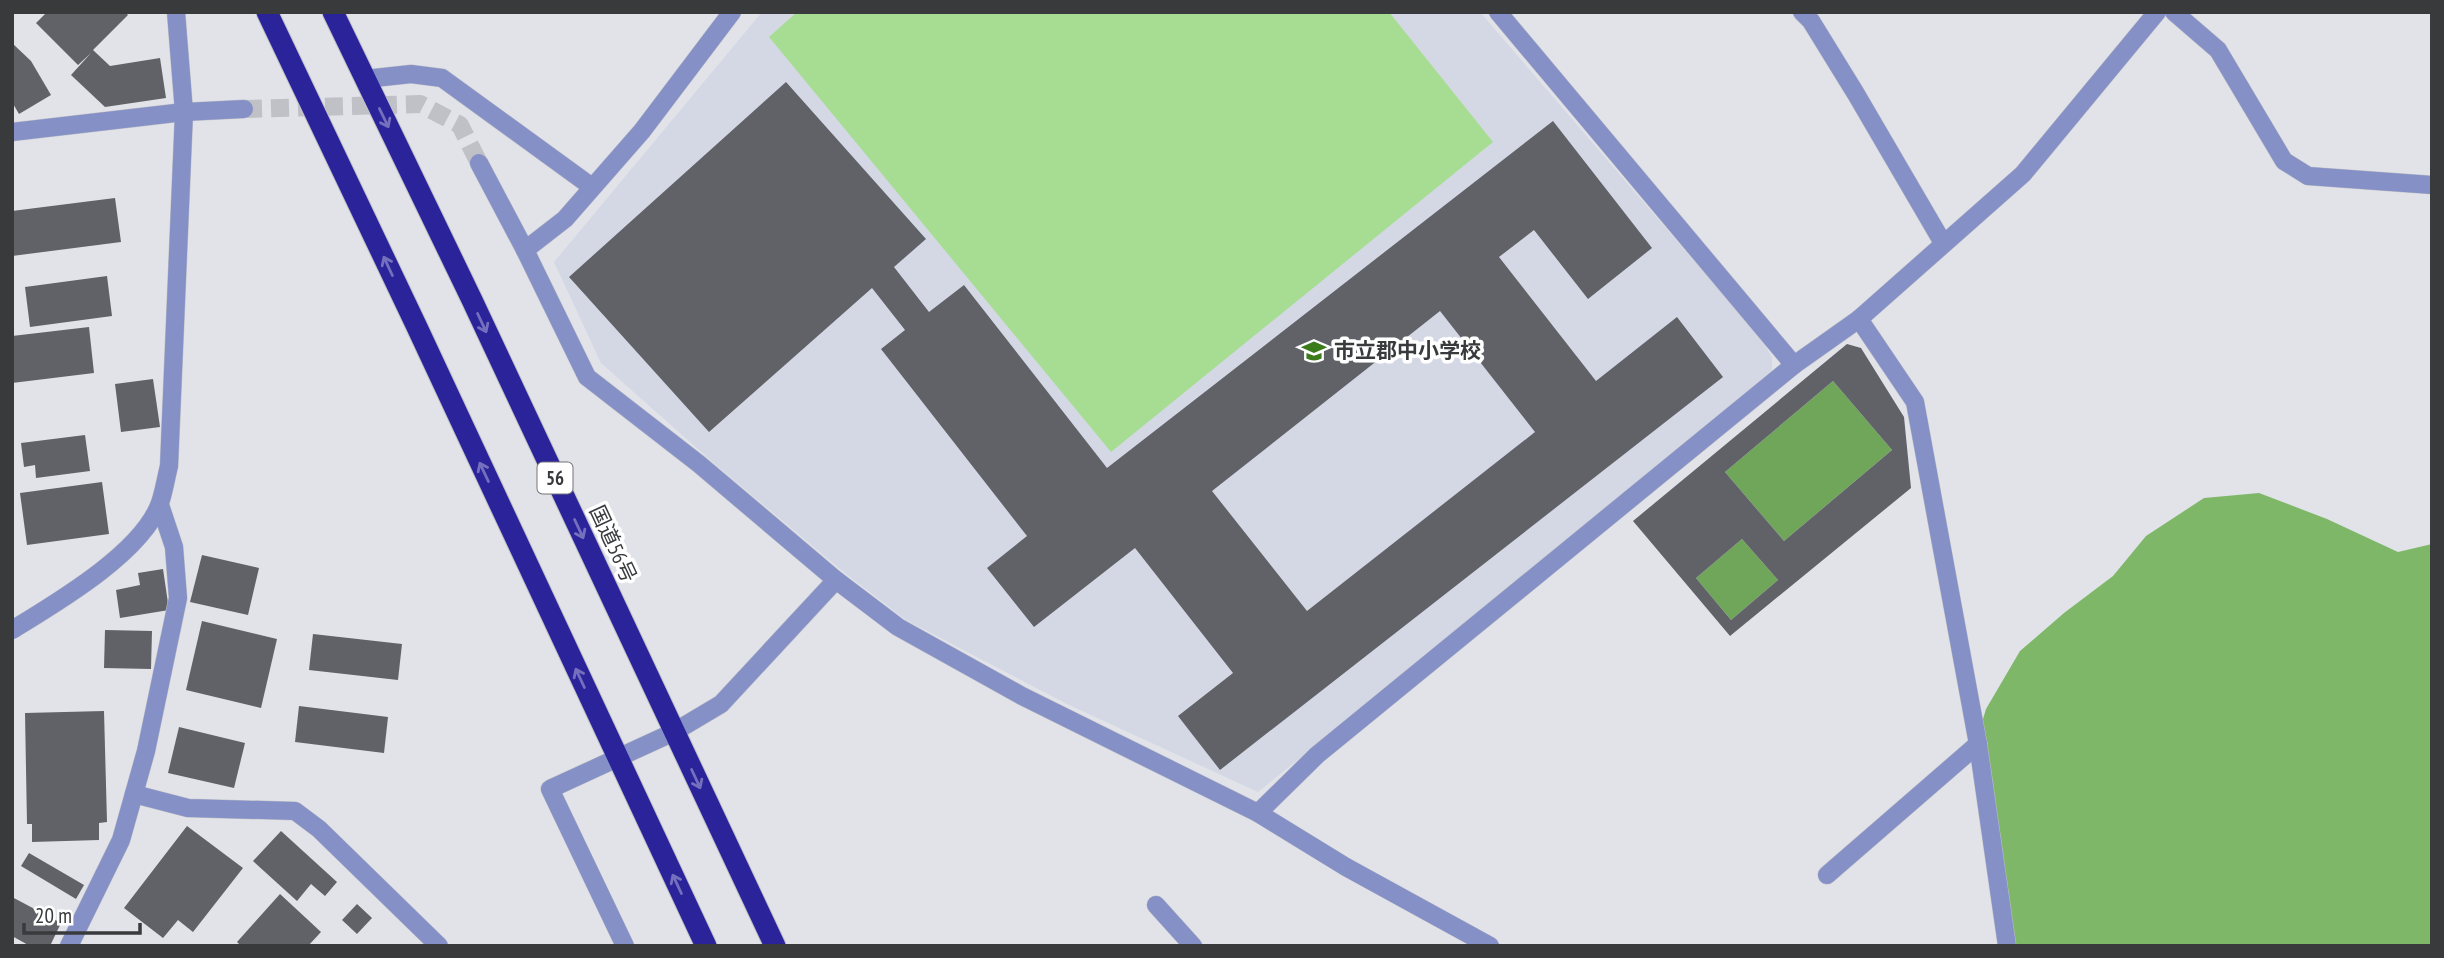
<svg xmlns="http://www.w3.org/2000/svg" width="2444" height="958" font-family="'PT Sans Narrow','Noto Sans JP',sans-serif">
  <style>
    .built { fill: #d4d8e5 }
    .green { fill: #a7dd93 }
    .forest { fill: #7fb769 }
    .water { fill: #6fa65a }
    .building { fill: #606267; fill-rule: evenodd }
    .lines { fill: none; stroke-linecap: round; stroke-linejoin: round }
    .minor-tunnel { stroke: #bfc1c6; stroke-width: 18; stroke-dasharray: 18 9; stroke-linecap: butt }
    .minor-casing { stroke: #bfc1c6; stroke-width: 19 }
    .highway-casing { stroke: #bfc1c6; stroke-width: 23 }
    .minor { stroke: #8590c7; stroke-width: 18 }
    .highway { stroke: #2b239a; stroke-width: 21 }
    .oneway { stroke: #7570bd }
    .labels { text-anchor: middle; stroke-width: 7; stroke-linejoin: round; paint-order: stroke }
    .shield { fill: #fff; stroke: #747576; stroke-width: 2 }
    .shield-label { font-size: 19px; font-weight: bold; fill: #393a3c }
    .poi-label { font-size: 21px; font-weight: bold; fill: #393a3c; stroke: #fff; text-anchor: start }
    .street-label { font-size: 21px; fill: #393a3c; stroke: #fff }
  </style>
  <rect width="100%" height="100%" fill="#e1e3e9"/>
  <!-- built -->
  <polygon class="built" points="762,12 1480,12 1763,341 1772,358 1772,369 1767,381 1258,792 1067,704 906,620 846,574 717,466 601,363 554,262"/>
  <!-- green -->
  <polygon class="green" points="797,12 1389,12 1493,142 1111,452 769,37"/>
  <!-- forest -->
  <polygon class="forest" points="2259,493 2327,519 2398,552 2432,544 2432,946 2003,946 1971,759 1986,709 2020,651 2064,613 2113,576 2146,536 2204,498"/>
  <!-- water -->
  <g class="water">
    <polygon points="1833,381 1892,450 1784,541 1725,472"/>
    <polygon points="1742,539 1778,580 1731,620 1696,578"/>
  </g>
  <!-- building -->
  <g class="building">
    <polygon points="47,12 125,12 128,15 93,50 110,66 160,58 166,98 105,107 71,75 91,53 78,65 36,23"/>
    <polygon points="12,43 31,61 51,95 19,114 12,102"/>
    <path d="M 786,82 L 926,239 L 894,267 L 929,312 L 964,285 L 1107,468 L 1553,121 L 1652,248 L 1588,299 L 1534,230 L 1499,257 L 1596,381 L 1677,317 L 1723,377 L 1220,770 L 1178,716 L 1233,673 L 1135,548 L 1034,627 L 987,568 L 1027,536 L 881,349 L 905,330 L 872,288 L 709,432 L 569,277 ZM 1440,311 L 1535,432 L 1307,611 L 1212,491 Z"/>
    <polygon points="115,198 121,242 12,256 12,211"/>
    <polygon points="107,276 112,316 30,327 25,287"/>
    <polygon points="89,327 94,373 12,383 12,336"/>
    <path d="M 1847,344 L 1861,348 L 1904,417 L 1911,488 L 1730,636 L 1633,521 ZM 1833,381 L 1892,450 L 1784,541 L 1725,472 ZM 1742,539 L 1778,580 L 1731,620 L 1696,578 Z"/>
    <polygon points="153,379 160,427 121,432 115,384"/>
    <polygon points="85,435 90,471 36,478 35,465 24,467 21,443"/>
    <polygon points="102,482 109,534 27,545 20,493"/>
    <polygon points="202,555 259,568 248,615 190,602"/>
    <polygon points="163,569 169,610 120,618 116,590 140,585 138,573"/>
    <polygon points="202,621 277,639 261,708 186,690"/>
    <polygon points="105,630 152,631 151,669 104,668"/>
    <polygon points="313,634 402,644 398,680 309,670"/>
    <polygon points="299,706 388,717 384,753 295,742"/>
    <polygon points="104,711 107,822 99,823 99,840 32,842 32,824 27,824 25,713"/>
    <polygon points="179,727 245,743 234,788 168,773"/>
    <polygon points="187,826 243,868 193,932 178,920 163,938 124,908"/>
    <polygon points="281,831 337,882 325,896 311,884 297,901 253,861"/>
    <polygon points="29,853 84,885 76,899 21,866"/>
    <polygon points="280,894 321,932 308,946 241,946 237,942"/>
    <polygon points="12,897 61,923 50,946 30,946 12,936"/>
    <polygon points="357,904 372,918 357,934 342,920"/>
  </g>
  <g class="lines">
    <!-- minor-tunnel -->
    <polyline class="minor-tunnel" points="244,109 420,104 460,125 479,163"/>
    <!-- minor casing -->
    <g class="minor-casing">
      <g id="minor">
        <polyline points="1498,12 1794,365"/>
        <polyline points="1802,12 1811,21 1856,94 1943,243"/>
        <polyline points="2174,12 2218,50 2284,161 2308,176 2432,185"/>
        <polyline points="365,79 411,74 442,78 592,187"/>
        <polyline points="12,132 184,112 244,109"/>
        <polyline points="479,163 525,250 565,219 642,131 732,12"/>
        <polyline points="525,250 587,377 699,464 836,580 898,627 1022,696 1258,813 1346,867 1490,946"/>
        <polyline points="1859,319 1915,402 1978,744 2007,946"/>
        <path d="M 12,630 C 56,603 142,553 160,503 C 164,491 166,478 169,466 L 184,112 L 176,12"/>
        <polyline points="134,794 188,808 295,811 319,829 439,946"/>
        <polyline points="1258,813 1317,755 1794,365 1859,319 2023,174 2157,12"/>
        <polyline points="1827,875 1978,744"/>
        <polyline points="1156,905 1193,946"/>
        <polyline points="69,946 121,840 146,751 178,598 174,547 160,505"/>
        <polyline points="625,946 550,789 674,732 721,704 836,580"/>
      </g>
    </g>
    <!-- highway casing -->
    <g class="highway-casing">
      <g id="highway">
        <polyline points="267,12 416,325 706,946"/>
        <polyline points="333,12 472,300 775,946"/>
      </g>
    </g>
    <!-- minor -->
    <use href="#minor" class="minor"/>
    <!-- highway -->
    <use href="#highway" class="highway"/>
  </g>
  <!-- one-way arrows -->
  <defs><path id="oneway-shaft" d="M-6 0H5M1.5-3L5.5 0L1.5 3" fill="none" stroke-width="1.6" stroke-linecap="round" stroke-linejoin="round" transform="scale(1.75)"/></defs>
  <g class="oneway">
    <use href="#oneway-shaft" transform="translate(384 118) rotate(64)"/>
    <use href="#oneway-shaft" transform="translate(388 266) rotate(-115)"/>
    <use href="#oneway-shaft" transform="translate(482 323) rotate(65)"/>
    <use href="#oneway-shaft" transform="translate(484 472) rotate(-115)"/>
    <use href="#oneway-shaft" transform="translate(579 529) rotate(65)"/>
    <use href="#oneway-shaft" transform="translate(580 678) rotate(-115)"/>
    <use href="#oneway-shaft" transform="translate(696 779) rotate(65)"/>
    <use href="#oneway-shaft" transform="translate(677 884) rotate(-115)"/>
  </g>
  <!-- icons -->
  <defs>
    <g id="school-bare" transform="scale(1.89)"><path d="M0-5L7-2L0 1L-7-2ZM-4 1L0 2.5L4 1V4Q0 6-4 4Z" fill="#3b7b1a" stroke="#fff" stroke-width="2.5" paint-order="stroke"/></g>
  </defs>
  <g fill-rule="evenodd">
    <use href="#school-bare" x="1314" y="351"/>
  </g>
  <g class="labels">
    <!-- shield labels -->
    <rect class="shield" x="537.5" y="462.5" width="35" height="31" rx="5"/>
    <g class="shield-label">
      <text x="555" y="485">56</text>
    </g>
    <!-- poi labels -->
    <g class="poi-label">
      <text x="1334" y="358">市立郡中小学校</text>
    </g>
    <!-- street labels -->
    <g class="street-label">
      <text transform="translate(613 544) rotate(65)" y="7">国道56号</text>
    </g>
  </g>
  <!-- border -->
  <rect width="2444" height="958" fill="none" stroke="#393a3c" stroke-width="28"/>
  <!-- scale -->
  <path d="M24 923v10h116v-10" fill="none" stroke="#393a3c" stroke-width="3.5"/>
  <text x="35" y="923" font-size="21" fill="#393a3c" stroke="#ffffff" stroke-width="5" paint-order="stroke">20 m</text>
</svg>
